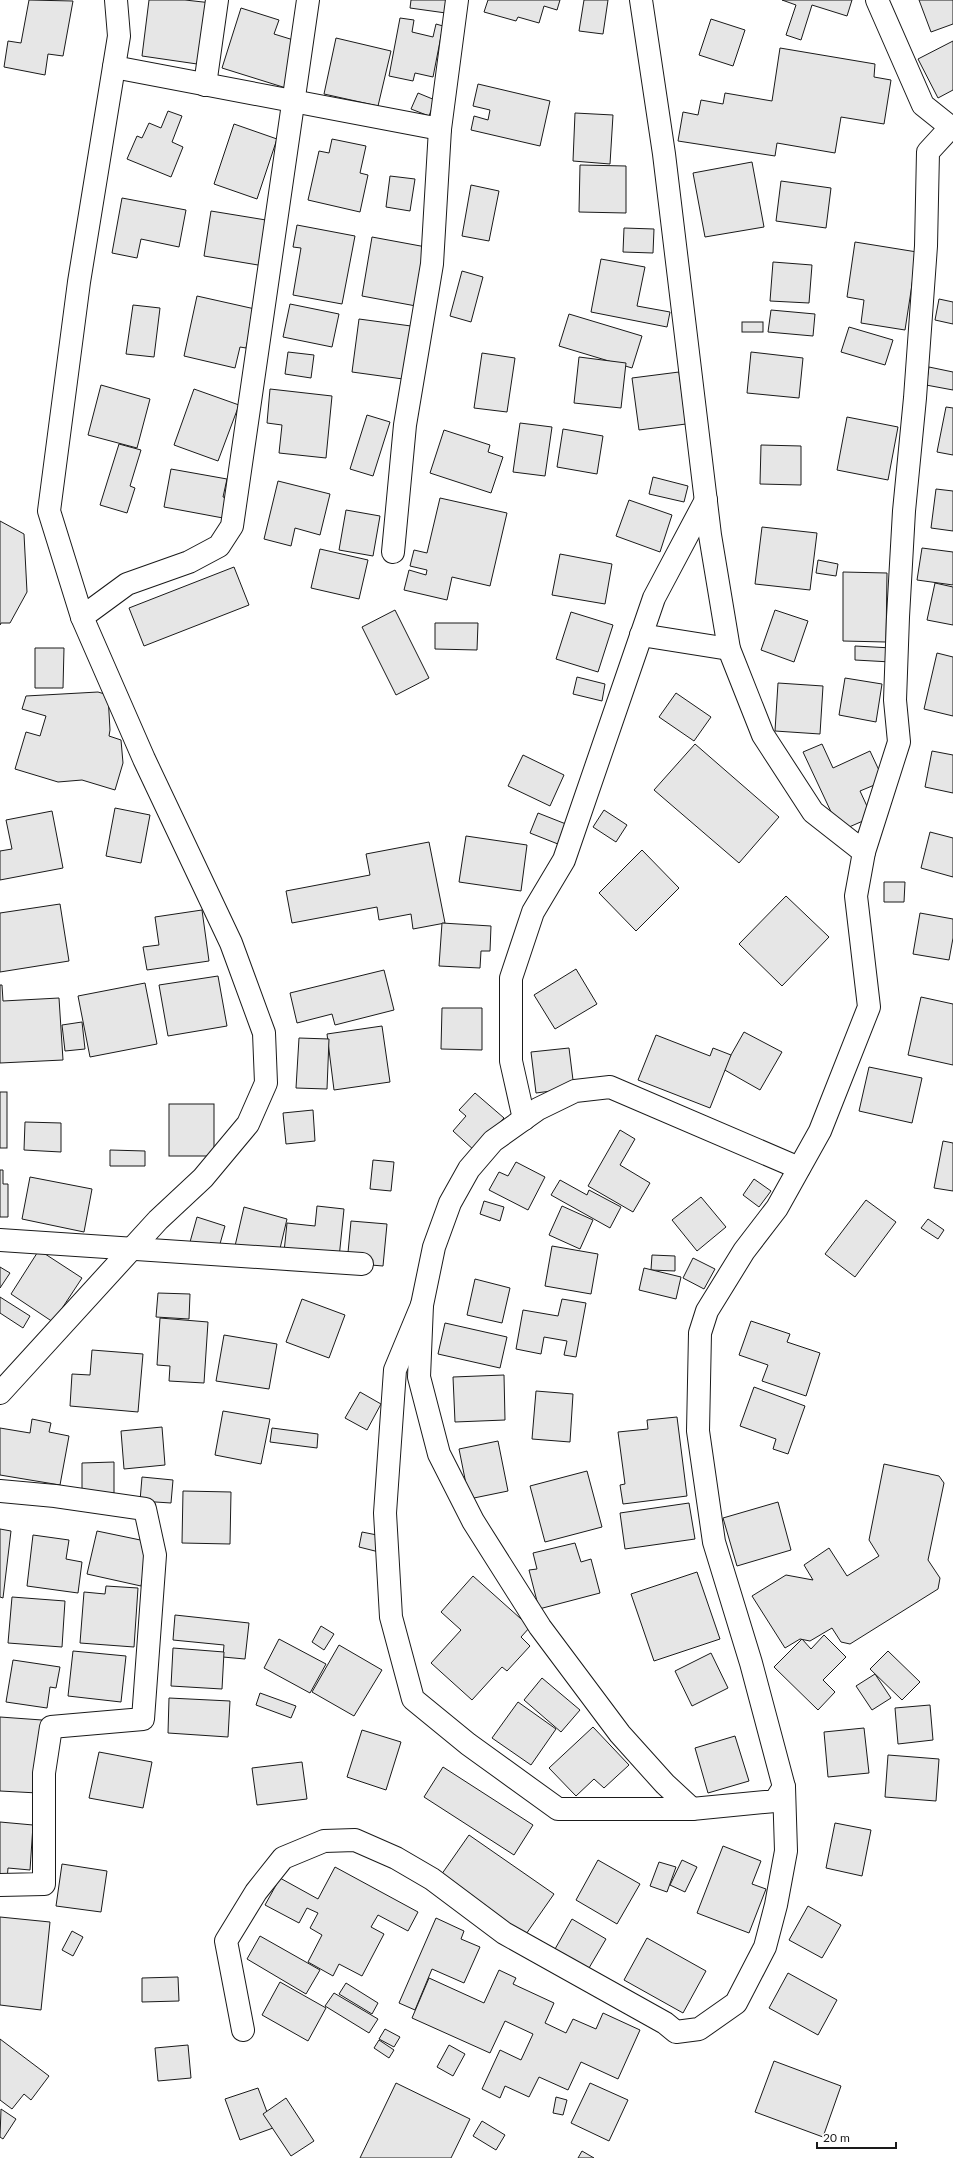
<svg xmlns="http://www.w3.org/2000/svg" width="953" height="2158" font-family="Lato,sans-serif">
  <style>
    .building { fill: #e6e6e6; stroke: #1a1a1a }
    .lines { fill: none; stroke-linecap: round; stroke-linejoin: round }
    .minor-casing { stroke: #1a1a1a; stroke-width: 24 }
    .minor { stroke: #fff; stroke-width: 22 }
  </style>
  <rect width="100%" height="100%" fill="#fff"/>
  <!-- building -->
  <g class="building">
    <polygon points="29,0 73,1 63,56 48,54 45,75 4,67 8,41 21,43"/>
    <polygon points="149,0 185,0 212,3 204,65 142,56"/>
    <polygon points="411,0 455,0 453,14 410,8"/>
    <polygon points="488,0 560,0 557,10 544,6 539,23 518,17 516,21 484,12"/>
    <polygon points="584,0 608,0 603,34 579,31"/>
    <polygon points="782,0 852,0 847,16 812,5 801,40 786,35 796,5"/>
    <polygon points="919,0 953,0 953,24 931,32"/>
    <polygon points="241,8 279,20 274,34 300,42 286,88 222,68"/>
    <polygon points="400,18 414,20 412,32 433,37 436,24 443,26 433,77 415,73 413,81 389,76"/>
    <polygon points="711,19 745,30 733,66 699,55"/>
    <polygon points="336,38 391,51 378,106 324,94"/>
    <polygon points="953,41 953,90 938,98 918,59"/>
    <polygon points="780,48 875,64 874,77 891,80 884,124 841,117 835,153 777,143 775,156 678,141 683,112 698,115 701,100 723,104 725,93 772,101"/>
    <polygon points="478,84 550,101 540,146 471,130 474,116 488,120 490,110 473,106"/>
    <polygon points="418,93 435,100 429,116 411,109"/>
    <polygon points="168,111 182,116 172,142 183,147 171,177 127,159 137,136 142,138 149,123 161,128"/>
    <polygon points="575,113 613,115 610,164 573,161"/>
    <polygon points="234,124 277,139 257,199 214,184"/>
    <polygon points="332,139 366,146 360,173 368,175 360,212 308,200 319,151 329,153"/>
    <polygon points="752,162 764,227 705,237 693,173"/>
    <polygon points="580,165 626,166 626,213 579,212"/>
    <polygon points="390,176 415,179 410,211 386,207"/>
    <polygon points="781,181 831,188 826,228 776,221"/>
    <polygon points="471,185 499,191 489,241 462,236"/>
    <polygon points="122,198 186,210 179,247 141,239 137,258 112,253"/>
    <polygon points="211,211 272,221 264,266 204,256"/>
    <polygon points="297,225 355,236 342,304 293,295 301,248 293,247"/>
    <polygon points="624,228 654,229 653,253 623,252"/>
    <polygon points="372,237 426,247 416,306 362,296"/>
    <polygon points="855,242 917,252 905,330 861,323 864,300 847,297"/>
    <polygon points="601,259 645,267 637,306 670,312 667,327 591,312"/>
    <polygon points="773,262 812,265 809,303 770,301"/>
    <polygon points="462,271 483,277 471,322 450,316"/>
    <polygon points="197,296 255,309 246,348 240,347 235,368 184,356"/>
    <polygon points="939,299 953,302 953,324 935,320"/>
    <polygon points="290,304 339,314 332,347 283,337"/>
    <polygon points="133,305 160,308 154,357 126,354"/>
    <polygon points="771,310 815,314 813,336 768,332"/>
    <polygon points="569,314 642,336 632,368 559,346"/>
    <polygon points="359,319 411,326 403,379 352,372"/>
    <rect x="742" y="322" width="21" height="10"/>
    <polygon points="849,327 893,340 885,365 841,352"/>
    <polygon points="288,352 314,355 311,378 285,374"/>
    <polygon points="751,352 803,358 799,398 747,393"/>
    <polygon points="482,353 515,358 507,412 474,408"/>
    <polygon points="579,357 626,363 621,408 574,403"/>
    <polygon points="929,367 953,372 953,390 926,385"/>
    <polygon points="679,372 686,424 639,430 632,378"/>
    <polygon points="101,385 150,399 137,448 88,435"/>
    <polygon points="194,389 239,405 218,461 174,445"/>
    <polygon points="270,389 332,396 326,458 279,453 282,425 267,423"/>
    <polygon points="946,407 953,408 953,455 937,452"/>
    <polygon points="367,415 390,422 373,476 350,469"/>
    <polygon points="847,417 898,427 888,480 837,470"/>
    <polygon points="520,423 552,427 545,476 513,472"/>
    <polygon points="563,429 603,436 597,474 557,467"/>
    <polygon points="444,430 490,445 488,452 503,457 491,493 430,473"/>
    <polygon points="119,444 141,450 130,486 135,488 127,513 100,505"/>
    <polygon points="761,445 801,446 801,485 760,484"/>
    <polygon points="171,469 227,479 223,497 227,498 223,518 164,507"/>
    <polygon points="653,477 688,486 684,502 649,494"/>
    <polygon points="278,481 330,494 320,535 295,528 291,546 264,539"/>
    <polygon points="936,489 953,491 953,531 931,528"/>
    <polygon points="440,498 507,513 490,586 452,577 447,600 404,590 409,570 426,575 427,570 410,566 414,550 427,553"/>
    <polygon points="629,500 672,515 660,552 616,536"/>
    <polygon points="346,510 380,516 373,556 339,550"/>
    <polygon points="0,521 24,534 27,592 10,623 1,623 0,625"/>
    <polygon points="762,527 817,533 810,590 755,584"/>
    <polygon points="922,548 953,552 953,585 917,580"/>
    <polygon points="320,549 368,560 359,599 311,588"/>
    <polygon points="560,554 612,564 605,604 552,595"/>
    <polygon points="818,560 838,564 836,576 816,573"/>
    <polygon points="234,567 249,605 144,646 129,608"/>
    <polygon points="843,572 887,573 886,642 843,641"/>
    <polygon points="935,583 953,587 953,625 927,620"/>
    <polygon points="395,610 429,678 396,695 362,627"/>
    <polygon points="775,610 808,621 794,662 761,650"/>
    <polygon points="571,612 613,625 598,672 556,659"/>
    <polygon points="435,623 478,623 477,650 435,649"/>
    <polygon points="855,646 892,648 891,662 855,660"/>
    <polygon points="35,648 64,648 63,688 35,688"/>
    <polygon points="937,653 953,657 953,716 924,709"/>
    <polygon points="577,677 605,684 602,701 573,694"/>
    <polygon points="845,678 882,684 876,722 839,715"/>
    <polygon points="778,683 823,686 820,734 775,731"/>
    <polygon points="98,692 108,695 110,730 109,736 121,740 123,763 115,790 82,780 58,782 15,769 26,732 40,736 46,716 22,709 26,696"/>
    <polygon points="676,693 711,717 694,741 659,717"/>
    <polygon points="695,744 779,817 739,863 654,790"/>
    <polygon points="822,744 833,768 870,751 884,781 860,791 872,817 840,831 803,752"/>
    <polygon points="932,751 953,755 953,793 925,787"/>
    <polygon points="523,755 564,775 550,806 508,786"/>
    <polygon points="115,808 150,815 141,863 106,856"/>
    <polygon points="604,810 627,825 616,842 593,827"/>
    <polygon points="52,811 63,868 0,880 0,851 12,849 6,820"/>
    <polygon points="538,813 571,826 563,846 530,833"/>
    <polygon points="930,832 953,838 953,877 921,868"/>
    <polygon points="466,836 527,845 521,891 459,882"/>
    <polygon points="429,842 445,923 413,929 411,914 379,920 377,907 292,923 286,891 370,875 366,854"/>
    <polygon points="642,850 679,888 636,931 599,893"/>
    <polygon points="884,882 905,882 904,902 884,902"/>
    <polygon points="786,896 829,937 782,986 739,944"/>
    <polygon points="60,904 69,961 0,972 0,913"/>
    <polygon points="202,910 209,961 147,970 143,947 159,945 155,917"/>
    <polygon points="920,913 953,919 953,938 949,960 913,954"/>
    <polygon points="442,923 491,926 490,951 481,951 480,968 439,966"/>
    <polygon points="576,969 597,1004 555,1029 534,995"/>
    <polygon points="384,970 394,1010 335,1025 332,1014 297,1023 290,993"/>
    <polygon points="218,976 227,1026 168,1036 159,985"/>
    <polygon points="145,983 157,1044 90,1057 78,996"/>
    <polygon points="0,985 2,985 3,1001 59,998 63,1060 0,1063"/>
    <polygon points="921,997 953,1004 953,1065 908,1055"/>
    <polygon points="442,1008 482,1008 482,1050 441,1049"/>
    <polygon points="82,1022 85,1049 65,1051 62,1025"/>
    <polygon points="382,1026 390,1082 334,1090 327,1034"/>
    <polygon points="744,1032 782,1052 760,1090 723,1069"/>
    <polygon points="656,1035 710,1056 713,1048 731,1055 710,1108 638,1080"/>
    <polygon points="299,1038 329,1039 327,1089 296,1088"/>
    <polygon points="569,1048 574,1088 536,1093 531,1052"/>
    <polygon points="869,1067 922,1078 912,1123 859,1111"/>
    <rect x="0" y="1092" width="7" height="56"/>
    <polygon points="475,1093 504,1118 475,1151 453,1131 466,1116 459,1110"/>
    <rect x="169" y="1104" width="45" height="52"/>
    <polygon points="313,1110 315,1141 286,1144 283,1113"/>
    <polygon points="25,1122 61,1123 61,1152 24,1150"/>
    <polygon points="620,1130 635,1139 620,1165 650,1183 633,1212 588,1186"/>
    <polygon points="943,1141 953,1143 953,1191 934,1188"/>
    <polygon points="110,1150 145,1151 145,1166 110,1166"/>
    <polygon points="373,1160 394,1162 391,1191 370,1189"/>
    <polygon points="516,1162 545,1177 528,1210 489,1190 499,1172 508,1176"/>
    <polygon points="0,1170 3,1170 3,1184 8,1184 8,1217 0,1217"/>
    <polygon points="30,1177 92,1189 84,1232 22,1219"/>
    <polygon points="754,1179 771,1191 759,1207 743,1195"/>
    <polygon points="560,1180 587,1195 589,1190 621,1207 610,1228 551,1195"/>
    <polygon points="701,1197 726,1227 697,1251 672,1220"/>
    <polygon points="866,1200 896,1222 855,1277 825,1254"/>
    <polygon points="484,1201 504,1207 500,1221 480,1214"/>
    <polygon points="317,1206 344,1209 339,1258 284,1252 287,1223 315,1226"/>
    <polygon points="562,1206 593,1220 580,1249 549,1235"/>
    <polygon points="244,1207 287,1219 278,1257 235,1246"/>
    <polygon points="197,1217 225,1226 218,1251 190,1242"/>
    <polygon points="928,1219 944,1230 938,1239 921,1228"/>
    <polygon points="351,1221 387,1224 383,1266 347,1263"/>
    <polygon points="552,1246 598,1254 591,1294 545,1286"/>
    <polygon points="39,1250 82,1278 53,1322 11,1294"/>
    <polygon points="652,1255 675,1256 675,1271 651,1270"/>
    <polygon points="693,1258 715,1269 704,1289 683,1278"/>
    <polygon points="0,1267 10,1273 0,1288"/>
    <polygon points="644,1268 681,1277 676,1299 639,1290"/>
    <polygon points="475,1279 510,1288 502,1323 467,1315"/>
    <polygon points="158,1293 190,1294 189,1319 156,1317"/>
    <polygon points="0,1297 30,1316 23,1328 0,1313"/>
    <polygon points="302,1299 345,1315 329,1358 286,1342"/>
    <polygon points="562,1299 586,1303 576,1357 564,1355 567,1341 544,1337 541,1354 516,1349 523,1310 558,1316"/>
    <polygon points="160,1318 208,1322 204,1383 169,1381 170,1366 157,1365"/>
    <polygon points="751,1321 790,1334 787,1342 820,1353 806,1396 762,1381 768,1365 739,1355"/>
    <polygon points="445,1323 507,1337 500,1368 438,1354"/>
    <polygon points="224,1335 277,1344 269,1389 216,1381"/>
    <polygon points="92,1350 143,1354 138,1412 70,1406 72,1374 90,1375"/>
    <polygon points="504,1375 505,1420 455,1422 453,1377"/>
    <polygon points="754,1387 805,1406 788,1454 773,1449 776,1439 740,1426"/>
    <polygon points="536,1391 573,1394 570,1442 532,1439"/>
    <polygon points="360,1392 381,1404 367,1430 345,1418"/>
    <polygon points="223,1411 270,1419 261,1464 215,1455"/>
    <polygon points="677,1417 687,1496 623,1504 620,1485 625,1484 618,1432 648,1429 647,1420"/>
    <polygon points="32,1419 51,1423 49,1432 69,1436 60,1485 0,1475 0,1428 30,1433"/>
    <polygon points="162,1427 165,1465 124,1469 121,1431"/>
    <polygon points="272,1428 318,1434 317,1448 270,1442"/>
    <polygon points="498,1441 508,1491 469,1499 459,1449"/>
    <polygon points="114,1462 114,1493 82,1493 82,1463"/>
    <polygon points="884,1464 939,1476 944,1483 928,1560 940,1578 938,1589 850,1644 841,1642 832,1628 810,1641 800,1639 785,1648 752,1596 786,1575 813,1580 804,1565 829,1548 847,1576 879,1556 869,1540"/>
    <polygon points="587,1471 602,1527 545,1542 530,1486"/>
    <polygon points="142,1477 173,1480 171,1503 140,1501"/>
    <polygon points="183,1491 231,1492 230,1544 182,1543"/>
    <polygon points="778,1502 791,1550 737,1566 723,1518"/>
    <polygon points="689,1503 695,1539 625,1549 620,1513"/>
    <polygon points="0,1529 11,1531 3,1598 0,1597"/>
    <polygon points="97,1531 150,1542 141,1586 87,1574"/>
    <polygon points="362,1532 382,1536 379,1552 359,1547"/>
    <polygon points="33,1535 69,1540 66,1559 82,1562 78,1593 27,1586"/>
    <polygon points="575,1543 581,1562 591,1559 600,1593 539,1609 529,1570 537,1569 533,1553"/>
    <polygon points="697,1572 720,1639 654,1661 631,1594"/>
    <polygon points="473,1576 530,1627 521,1637 530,1646 507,1671 502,1667 472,1700 431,1663 461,1630 441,1612"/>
    <polygon points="106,1586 138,1588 134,1647 80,1643 84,1592 105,1594"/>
    <polygon points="12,1597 65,1601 62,1647 8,1643"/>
    <polygon points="175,1615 249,1623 245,1659 223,1657 224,1645 173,1640"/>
    <polygon points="321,1626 334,1634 324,1650 312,1642"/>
    <polygon points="824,1635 846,1657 823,1680 835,1692 818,1710 774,1667 802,1639 811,1649"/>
    <polygon points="279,1639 326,1664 310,1693 264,1668"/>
    <polygon points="339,1645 382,1670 354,1716 312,1692"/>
    <polygon points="173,1648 224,1652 222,1689 171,1686"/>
    <polygon points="73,1651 126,1656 121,1702 68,1696"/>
    <polygon points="888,1651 920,1682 902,1700 870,1669"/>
    <polygon points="711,1653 728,1688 692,1706 675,1671"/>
    <polygon points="13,1660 60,1667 56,1688 50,1687 47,1708 6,1702"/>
    <polygon points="875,1674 891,1698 872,1710 856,1686"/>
    <polygon points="542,1678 580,1710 561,1732 524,1700"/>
    <polygon points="260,1693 296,1706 291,1718 256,1705"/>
    <polygon points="169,1698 230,1701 228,1737 168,1733"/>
    <polygon points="518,1702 556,1729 531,1765 492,1738"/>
    <polygon points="930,1705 933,1740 898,1744 895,1708"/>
    <polygon points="0,1717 42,1720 38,1793 0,1791"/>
    <polygon points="593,1727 629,1765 604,1788 594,1779 576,1796 549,1768"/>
    <polygon points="864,1728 869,1773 828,1777 824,1732"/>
    <polygon points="362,1730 401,1742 386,1790 347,1777"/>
    <polygon points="735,1736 749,1781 708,1793 695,1748"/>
    <polygon points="99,1752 152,1762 143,1808 89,1798"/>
    <polygon points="888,1755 939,1759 936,1801 885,1797"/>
    <polygon points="302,1762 307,1799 257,1805 252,1768"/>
    <polygon points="443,1767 533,1825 514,1855 424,1797"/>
    <polygon points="0,1822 33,1825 30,1870 8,1868 6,1892 0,1891"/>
    <polygon points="835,1823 871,1830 862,1876 826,1868"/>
    <polygon points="469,1835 554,1894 524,1937 439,1878"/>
    <polygon points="723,1846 761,1861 752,1884 766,1889 749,1933 697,1913"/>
    <polygon points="598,1860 640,1884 617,1924 576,1900"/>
    <polygon points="682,1860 697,1867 685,1892 670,1885"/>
    <polygon points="659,1862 676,1867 667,1892 650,1886"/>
    <polygon points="62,1864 107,1871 101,1912 56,1906"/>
    <polygon points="335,1867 418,1912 408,1931 378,1915 371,1927 384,1934 362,1976 339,1964 333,1976 308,1962 322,1935 310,1928 318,1913 307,1908 299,1923 265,1905 280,1878 318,1899"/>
    <polygon points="808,1906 841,1925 822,1958 789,1940"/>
    <polygon points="0,1917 50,1922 41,2010 0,2005"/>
    <polygon points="436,1918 464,1931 461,1939 480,1947 464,1983 432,1969 415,2010 399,2003"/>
    <polygon points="572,1919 606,1939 589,1968 555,1949"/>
    <polygon points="72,1931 83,1937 73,1956 62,1950"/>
    <polygon points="260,1936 320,1970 306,1994 247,1959"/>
    <polygon points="647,1938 706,1971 683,2013 624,1980"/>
    <polygon points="499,1970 516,1978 513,1984 554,2003 545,2023 566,2033 573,2019 596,2029 603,2013 640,2030 618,2079 581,2062 568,2090 539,2077 529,2097 505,2086 500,2098 482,2089 500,2050 521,2060 533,2034 505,2021 490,2053 412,2018 429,1978 484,2003"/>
    <polygon points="788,1973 837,2000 818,2035 769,2008"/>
    <polygon points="178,1977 179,2001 142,2002 142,1978"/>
    <polygon points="280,1982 326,2008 308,2041 262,2015"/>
    <polygon points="346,1983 378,2003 372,2014 339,1994"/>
    <polygon points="334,1993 378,2019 369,2033 325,2006"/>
    <polygon points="385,2029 400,2037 394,2047 379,2039"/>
    <polygon points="0,2039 49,2076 31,2100 24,2094 12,2109 0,2100"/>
    <polygon points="379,2040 394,2050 389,2058 374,2048"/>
    <polygon points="188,2045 191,2078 158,2081 155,2048"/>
    <polygon points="449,2045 465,2054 453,2076 437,2067"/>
    <polygon points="774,2061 841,2086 823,2137 755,2112"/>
    <polygon points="396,2083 470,2119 451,2158 360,2158"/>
    <polygon points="590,2083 628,2100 609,2141 571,2123"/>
    <polygon points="258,2088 273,2128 240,2140 225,2099"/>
    <polygon points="556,2097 567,2100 563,2115 553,2113"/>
    <polygon points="286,2098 314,2141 291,2156 263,2114"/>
    <polygon points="1,2109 16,2119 3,2139 0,2137"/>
    <polygon points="482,2121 505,2135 496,2150 473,2136"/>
    <polygon points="582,2151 594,2158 578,2158"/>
  </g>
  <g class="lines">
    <!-- minor casing -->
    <g class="minor-casing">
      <g id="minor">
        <polyline points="641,0 664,154 710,535 729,649 763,735 813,812 864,852 899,742 895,700 898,617 904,511 915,398 926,246 928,152 950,128"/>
        <polyline points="877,0 923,105 953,129"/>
        <polyline points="114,67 440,129 457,0"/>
        <polyline points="205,85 217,0"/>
        <polyline points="393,552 405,425 432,264 440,129"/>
        <polyline points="82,617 127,584 189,562 219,546 232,526 308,0"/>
        <polyline points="641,635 729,649"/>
        <polyline points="524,1119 511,1061 511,978 533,912 564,860 654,598 706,500"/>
        <polyline points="0,1240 362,1264"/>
        <polyline points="422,1305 395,1370 385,1513 391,1617 413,1699 468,1744 558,1809 692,1809 775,1801 784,1787 751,1663 714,1542 698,1431 700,1333 707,1311 744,1251 777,1208 820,1131 869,1007 856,896 864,852"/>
        <polyline points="0,1393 158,1220 203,1178 248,1124 266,1083 264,1033 231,943 144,759 82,617 49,511 79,282 119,36 116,0"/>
        <polyline points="0,1491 55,1496 145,1509 155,1555 143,1719 51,1727 44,1773 44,1884 0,1885"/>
        <polyline points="692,1809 665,1784 620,1734 540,1627 473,1521 439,1454 419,1377 422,1305 434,1247 450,1203 469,1169 493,1141 538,1109 575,1091 610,1087 799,1168"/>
        <polyline points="243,2030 226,1941 256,1892 283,1858 324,1841 355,1840 396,1858 432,1879 504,1933 665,2023 676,2032 699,2029 736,2003 765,1947 776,1905 786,1851 784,1787"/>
      </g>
    </g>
    <!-- minor -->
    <use href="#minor" class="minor"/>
  </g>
  <!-- scale -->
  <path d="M817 2142v6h79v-6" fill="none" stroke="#1a1a1a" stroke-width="2"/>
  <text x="823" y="2142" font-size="12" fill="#1a1a1a" stroke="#ffffff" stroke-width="3" paint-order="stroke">20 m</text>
</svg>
